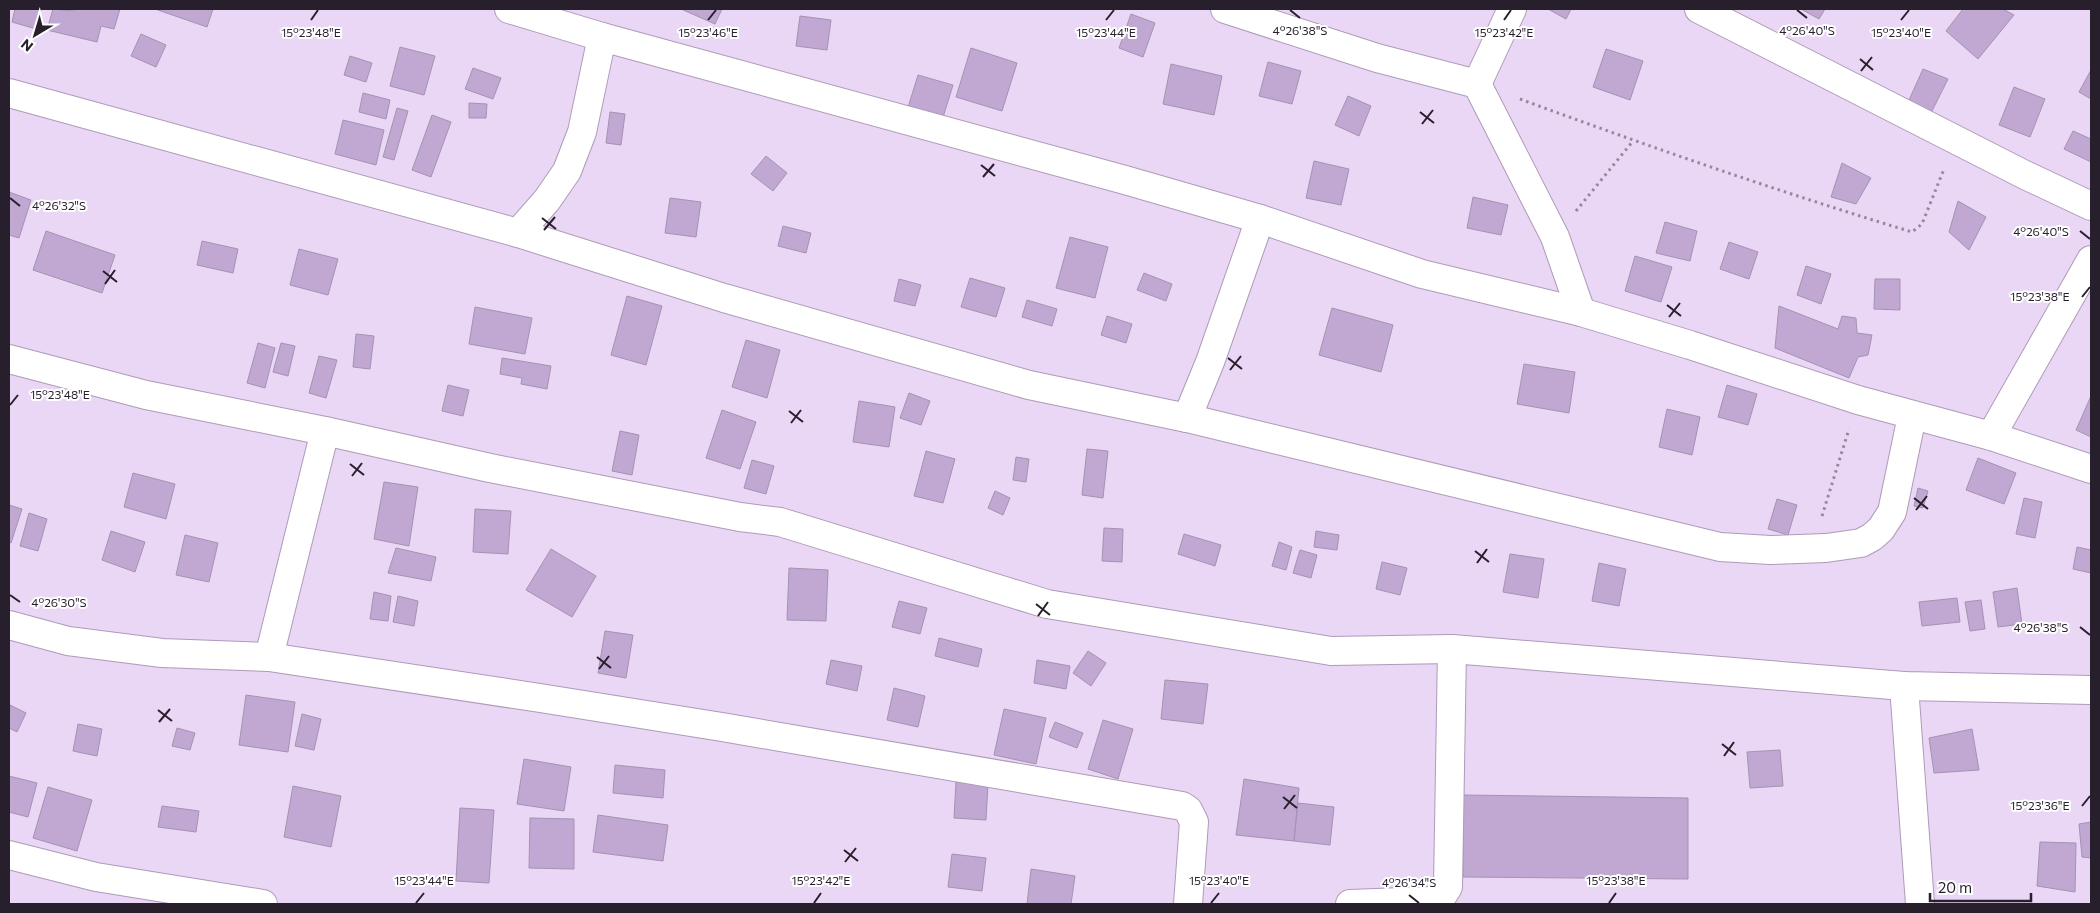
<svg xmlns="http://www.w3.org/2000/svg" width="2100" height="913" font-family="Commissioner,sans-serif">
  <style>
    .building { fill: #c0a8d3; stroke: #a393b1 }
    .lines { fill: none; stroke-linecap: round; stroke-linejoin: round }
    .street-casing { stroke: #ae9bb8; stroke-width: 30 }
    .path { stroke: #96879e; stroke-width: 3; stroke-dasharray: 2.5 4; stroke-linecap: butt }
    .street { stroke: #fff; stroke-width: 28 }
    .ticks { fill: none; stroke: #271f2b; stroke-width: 2 }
    .ticks-label { font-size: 12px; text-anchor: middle; fill: #271f2b; stroke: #fff; stroke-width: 4; stroke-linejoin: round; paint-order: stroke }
  </style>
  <rect width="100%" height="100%" fill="#ead6f5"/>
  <!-- building -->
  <g class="building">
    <polygon points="15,9 41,9 36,29 12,22"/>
    <polygon points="53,9 74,11 75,9 120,9 114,29 101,26 97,42 47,30"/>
    <polygon points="155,9 213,9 207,27"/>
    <polygon points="681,9 722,9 715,24"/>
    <polygon points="1548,9 1571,9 1566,19"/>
    <polygon points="1801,9 1825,9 1819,19"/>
    <polygon points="1963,9 2003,9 2014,15 1978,59 1946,31"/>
    <polygon points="1131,14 1155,23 1143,57 1119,48"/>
    <polygon points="800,16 831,20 827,50 796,46"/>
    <polygon points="141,34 166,45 156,67 131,56"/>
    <polygon points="400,47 435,56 424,95 390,86"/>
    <polygon points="971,48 1017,63 1002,111 956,97"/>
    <polygon points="1606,49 1643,61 1630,100 1593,87"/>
    <polygon points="350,56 372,63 366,82 344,75"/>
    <polygon points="1268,62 1301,71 1292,104 1259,96"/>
    <polygon points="1171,64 1222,76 1214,115 1163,104"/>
    <polygon points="473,68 501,78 493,99 465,89"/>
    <polygon points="1923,69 1948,79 1931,113 1909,100"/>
    <polygon points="2091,70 2091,99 2079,92"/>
    <polygon points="918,75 953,85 940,127 905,117"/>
    <polygon points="2014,87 2045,99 2030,137 1999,125"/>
    <polygon points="363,93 390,100 386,119 359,112"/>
    <polygon points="1348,96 1371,106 1359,136 1335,125"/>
    <polygon points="469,103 487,104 486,118 469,118"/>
    <polygon points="397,108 408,111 394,160 383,157"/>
    <polygon points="610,112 625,114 621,145 606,143"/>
    <polygon points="432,115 451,122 431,177 412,170"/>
    <polygon points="343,120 384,130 376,165 335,154"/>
    <polygon points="2073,131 2091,139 2091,162 2064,149"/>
    <polygon points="766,156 787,173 773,191 751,174"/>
    <polygon points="1314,161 1349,169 1341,205 1306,198"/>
    <polygon points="1842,163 1871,178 1856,204 1831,197"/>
    <polygon points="9,192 31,200 19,238 9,235"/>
    <polygon points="1473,197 1508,205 1501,235 1467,228"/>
    <polygon points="670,198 701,202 696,237 665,233"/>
    <polygon points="1958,201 1986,217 1969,250 1949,232"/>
    <polygon points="1665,222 1697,231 1690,261 1656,253"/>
    <polygon points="783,226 811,233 806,253 778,246"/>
    <polygon points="46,231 115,255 102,293 33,270"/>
    <polygon points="1070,237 1108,247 1095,298 1056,288"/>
    <polygon points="202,241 238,249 233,273 197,265"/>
    <polygon points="1729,242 1758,252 1749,279 1720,269"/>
    <polygon points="299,249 338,259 328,295 290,285"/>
    <polygon points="1635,256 1672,267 1661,302 1625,291"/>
    <polygon points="1806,266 1831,274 1821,304 1797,295"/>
    <polygon points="1144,273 1172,284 1166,301 1137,290"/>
    <polygon points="970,278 1005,288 996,317 961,307"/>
    <polygon points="899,279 921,285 915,306 894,301"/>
    <polygon points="1875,279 1900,279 1900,310 1874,309"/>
    <polygon points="627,296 662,306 646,365 611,355"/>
    <polygon points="1027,300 1057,309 1052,326 1022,317"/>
    <polygon points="1779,306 1838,329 1842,316 1856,318 1857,333 1872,335 1868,355 1858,357 1849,378 1775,348"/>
    <polygon points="475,307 532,318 525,354 469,344"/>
    <polygon points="1332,308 1393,325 1381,372 1319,355"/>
    <polygon points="1107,316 1132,324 1126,343 1101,335"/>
    <polygon points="356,334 374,336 370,369 353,367"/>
    <polygon points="746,340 780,350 767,398 732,387"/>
    <polygon points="258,343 275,348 265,388 247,383"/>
    <polygon points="281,343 295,346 288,376 273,372"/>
    <polygon points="319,356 337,360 326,398 309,393"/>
    <polygon points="502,358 551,366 547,389 521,384 522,378 500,374"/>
    <polygon points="1524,364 1575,372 1569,413 1517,404"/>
    <polygon points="448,385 469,390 463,416 442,411"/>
    <polygon points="1727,385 1757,394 1748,425 1718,417"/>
    <polygon points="909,393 930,401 921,425 900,418"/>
    <polygon points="2091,396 2091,437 2076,430"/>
    <polygon points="859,401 895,407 889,447 853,442"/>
    <polygon points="1667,409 1700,417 1692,455 1659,447"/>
    <polygon points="722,410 756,422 740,469 706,458"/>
    <polygon points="620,431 639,435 632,475 612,471"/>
    <polygon points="1087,449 1108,451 1103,498 1082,495"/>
    <polygon points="926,451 955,459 943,503 914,496"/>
    <polygon points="1016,457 1029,459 1026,482 1013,480"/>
    <polygon points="1978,458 2016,473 2004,504 1966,490"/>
    <polygon points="752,460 774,466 766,494 744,488"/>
    <polygon points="133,473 175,484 166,519 124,507"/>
    <polygon points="384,482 418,487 409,546 374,539"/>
    <polygon points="1918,488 1928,491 1923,508 1914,506"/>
    <polygon points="995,491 1010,498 1003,515 988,508"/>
    <polygon points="2024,498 2042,502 2035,538 2016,534"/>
    <polygon points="1777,499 1797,505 1788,535 1768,529"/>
    <polygon points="9,505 22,509 11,543 9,542"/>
    <polygon points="475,509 511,511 508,554 473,552"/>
    <polygon points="29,513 47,519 38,551 20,546"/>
    <polygon points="1104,528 1123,529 1122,562 1102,561"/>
    <polygon points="111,531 145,542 135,572 102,560"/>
    <polygon points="1316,531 1339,535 1337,550 1314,547"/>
    <polygon points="1184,534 1221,545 1215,566 1178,554"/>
    <polygon points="185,535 218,543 209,582 176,575"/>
    <polygon points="1279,542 1292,547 1286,570 1272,566"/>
    <polygon points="2077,547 2091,550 2091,573 2073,569"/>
    <polygon points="396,548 436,557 431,581 388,573"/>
    <polygon points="551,549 596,576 572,617 526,590"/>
    <polygon points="1300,550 1317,555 1311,578 1293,573"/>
    <polygon points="1510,554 1544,559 1538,598 1503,592"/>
    <polygon points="1382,562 1407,568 1400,595 1376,589"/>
    <polygon points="1599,563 1626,569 1619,606 1592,601"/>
    <polygon points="789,568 828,570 826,621 787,620"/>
    <polygon points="2017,588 2022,624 1998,627 1993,592"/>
    <polygon points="374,592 391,596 388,621 370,619"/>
    <polygon points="398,596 418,601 414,626 393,622"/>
    <polygon points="1957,598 1960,622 1922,626 1919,602"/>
    <polygon points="1981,600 1985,629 1970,631 1965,602"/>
    <polygon points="899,601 927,608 920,634 892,627"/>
    <polygon points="605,631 633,635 626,678 598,673"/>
    <polygon points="939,638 982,649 978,667 935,656"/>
    <polygon points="1088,651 1106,663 1091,686 1073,673"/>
    <polygon points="831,660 862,666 857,691 826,684"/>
    <polygon points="1037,660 1070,666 1066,689 1034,683"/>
    <polygon points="1165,680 1208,684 1203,724 1161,719"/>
    <polygon points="894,688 925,696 918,727 887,720"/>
    <polygon points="246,695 295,702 288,752 239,745"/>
    <polygon points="10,705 26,713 17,732 9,728"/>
    <polygon points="1004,709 1046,718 1036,764 994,755"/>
    <polygon points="302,714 321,719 314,750 295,746"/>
    <polygon points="1103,720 1133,729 1118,779 1088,769"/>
    <polygon points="1055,722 1083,733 1077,748 1049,737"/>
    <polygon points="78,724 102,729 97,756 73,751"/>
    <polygon points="177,728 195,733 190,750 172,746"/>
    <polygon points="1972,729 1979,770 1934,773 1929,738"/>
    <polygon points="1780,750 1783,786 1750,788 1747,752"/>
    <polygon points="524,759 571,767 564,811 517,804"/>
    <polygon points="615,765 665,770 663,798 613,793"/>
    <polygon points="9,776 37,783 28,817 9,812"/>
    <polygon points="1244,779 1299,788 1294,841 1236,835"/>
    <polygon points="956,782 988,784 986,820 954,818"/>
    <polygon points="293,786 341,796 331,847 284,837"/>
    <polygon points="48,787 92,800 77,851 33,838"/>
    <polygon points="1463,795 1688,798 1688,879 1463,877"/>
    <polygon points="1298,803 1334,807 1330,845 1294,841"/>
    <polygon points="162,806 199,811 196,832 158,827"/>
    <polygon points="460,808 494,810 489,883 456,881"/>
    <polygon points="598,815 668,825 663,861 593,852"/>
    <polygon points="530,818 574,819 574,869 529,868"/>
    <polygon points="2091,822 2091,858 2082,857 2079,824"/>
    <polygon points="2040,842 2076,843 2075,892 2037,886"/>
    <polygon points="952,854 986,858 982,891 948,887"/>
    <polygon points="1031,869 1075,876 1071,904 1027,904"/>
  </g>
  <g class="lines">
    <!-- street casing -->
    <g class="street-casing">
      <g id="street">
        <polyline points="509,9 602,37 1125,180 1260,219 1422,274 1581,312 1690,345 1858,400 1991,436 2091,469"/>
        <polyline points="1225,9 1377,58 1477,84 1555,237 1581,312"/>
        <polyline points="1699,9 2025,175 2091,206"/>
        <polyline points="1477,84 1512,9"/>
        <polyline points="9,93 518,233 724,298 1029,385 1187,418 1720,547 1770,550 1826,548 1861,543 1872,537 1881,529 1892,512 1912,416"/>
        <polyline points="518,233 547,200 567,171 582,132 602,37"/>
        <polyline points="9,359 146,395 325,431 490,468 740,517 780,522 1047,604 1331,651 1452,649"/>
        <polyline points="1187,418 1210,362 1260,219"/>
        <polyline points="1991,436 2091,260"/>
        <polyline points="9,625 68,641 162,653 269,657 540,698 722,727 1182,806 1188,810 1194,822 1188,904"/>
        <polyline points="269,657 325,431"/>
        <polyline points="1904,686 1920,904"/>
        <polyline points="9,855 96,877 263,904"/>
        <polyline points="1350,904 1429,901 1441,898 1448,887 1452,649 1904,686 2091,690"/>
      </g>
    </g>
    <!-- path -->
    <g class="path">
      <path d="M 1520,99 C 1650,147 1780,192 1912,232 L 1922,224 L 1944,169"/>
      <polyline points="1576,211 1633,141"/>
      <polyline points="1822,516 1849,429"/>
    </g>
    <!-- street -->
    <use href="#street" class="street"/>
  </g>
  <!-- ticks -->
  <path class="ticks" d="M 1290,10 L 1300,18M 1797,10 L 1807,18M 311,20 L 318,10M 708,20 L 716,10M 1106,20 L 1114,10M 1504,20 L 1511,10M 1901,20 L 1909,10M 1860,59 L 1873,70M 1861,71 L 1872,57M 1420,112 L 1434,123M 1422,124 L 1433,110M 981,165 L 995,176M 983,177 L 994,164M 10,198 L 20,206M 542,218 L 556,229M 544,230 L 555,217M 2080,231 L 2090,239M 103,271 L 117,282M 105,284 L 115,270M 2082,297 L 2090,287M 1667,305 L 1681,316M 1669,317 L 1680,303M 1228,358 L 1242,369M 1230,370 L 1241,356M 10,405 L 18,395M 789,411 L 803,422M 791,423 L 801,410M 350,464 L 364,475M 352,476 L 362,463M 1914,498 L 1928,509M 1916,510 L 1927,496M 1475,551 L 1489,562M 1477,563 L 1487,549M 10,595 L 20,602M 1036,604 L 1050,615M 1038,616 L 1048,602M 2080,627 L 2090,635M 597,657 L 611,668M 599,669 L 609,656M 158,710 L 172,721M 159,722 L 170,709M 1722,744 L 1736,755M 1724,756 L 1734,742M 1283,797 L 1297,808M 2082,806 L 2090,796M 1284,809 L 1295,795M 844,850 L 858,861M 845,862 L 856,848M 1409,895 L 1419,903M 416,903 L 424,893M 814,903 L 821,893M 1211,903 L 1219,893M 1609,903 L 1616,893"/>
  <g class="ticks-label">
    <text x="1300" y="35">4°26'38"S</text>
    <text x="1807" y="35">4°26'40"S</text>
    <text x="311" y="37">15°23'48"E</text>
    <text x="708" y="37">15°23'46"E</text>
    <text x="1106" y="37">15°23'44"E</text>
    <text x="1504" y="37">15°23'42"E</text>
    <text x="1901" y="37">15°23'40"E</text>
    <text x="59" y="210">4°26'32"S</text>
    <text x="2041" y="236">4°26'40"S</text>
    <text x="2040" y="301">15°23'38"E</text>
    <text x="60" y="399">15°23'48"E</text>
    <text x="59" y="607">4°26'30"S</text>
    <text x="2041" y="632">4°26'38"S</text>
    <text x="2040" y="810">15°23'36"E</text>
    <text x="424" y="885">15°23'44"E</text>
    <text x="821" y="885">15°23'42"E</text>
    <text x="1219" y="885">15°23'40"E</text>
    <text x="1616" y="885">15°23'38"E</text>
    <text x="1409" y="887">4°26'34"S</text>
  </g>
  <!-- border -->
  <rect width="2100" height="913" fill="none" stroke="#271f2b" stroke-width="20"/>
  <!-- north arrow -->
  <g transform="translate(35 35) rotate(218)" stroke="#ffffff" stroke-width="4" paint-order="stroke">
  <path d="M0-4L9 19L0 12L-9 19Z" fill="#271f2b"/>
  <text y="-8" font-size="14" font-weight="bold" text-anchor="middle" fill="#271f2b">N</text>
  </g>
  <!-- scale -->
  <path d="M1930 893v8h101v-8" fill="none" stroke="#271f2b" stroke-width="2.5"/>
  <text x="1938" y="893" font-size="15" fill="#271f2b" stroke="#ffffff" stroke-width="4" paint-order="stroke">20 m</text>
</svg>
